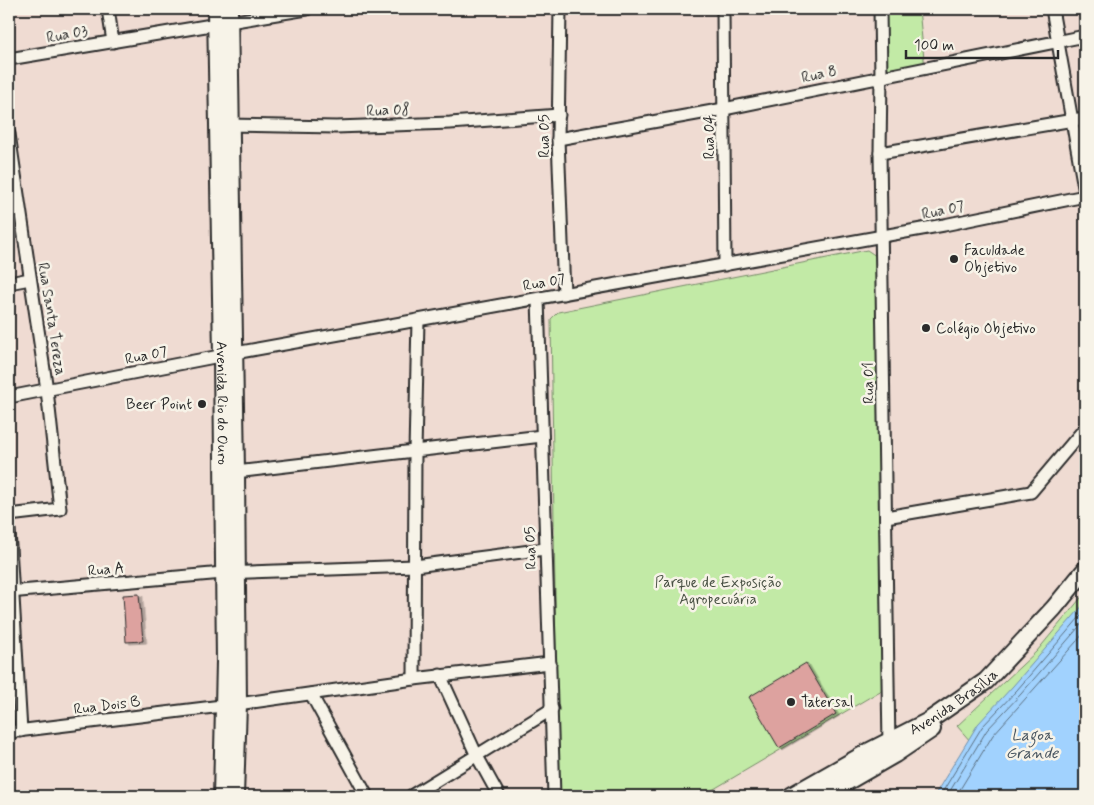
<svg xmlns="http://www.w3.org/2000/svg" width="1094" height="805" font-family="Mynerve,sans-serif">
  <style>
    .green { fill: #c2eaa6; stroke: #768a68 }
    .water { fill: #a1d2fe; stroke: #728faa }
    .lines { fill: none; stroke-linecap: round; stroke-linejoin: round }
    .shore { stroke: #5a6e7f; stroke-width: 1 }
    .building { fill: #dda29f; stroke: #2b2b2b; filter: url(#shadow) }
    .minor-casing { stroke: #2b2b2b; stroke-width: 15 }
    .secondary-casing { stroke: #2b2b2b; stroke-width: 20 }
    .minor { stroke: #f7f3e8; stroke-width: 11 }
    .secondary { stroke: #f7f3e8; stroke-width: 16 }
    .poi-dot { fill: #2b2b2b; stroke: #f7f3e8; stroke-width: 2 }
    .labels { text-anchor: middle; stroke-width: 5; stroke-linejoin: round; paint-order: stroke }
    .street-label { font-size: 15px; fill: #2b2b2b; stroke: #f7f3e8 }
    .poi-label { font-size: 15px; fill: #2b2b2b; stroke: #f7f3e8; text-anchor: start }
    .park-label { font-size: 15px; fill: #495144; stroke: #f7f3e8 }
    .water-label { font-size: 16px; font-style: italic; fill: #485560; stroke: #f7f3e8 }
  </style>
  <defs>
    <filter id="shadow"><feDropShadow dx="3.5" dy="2" stdDeviation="0" flood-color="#0004"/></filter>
  </defs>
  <rect width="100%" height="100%" fill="#efdbd2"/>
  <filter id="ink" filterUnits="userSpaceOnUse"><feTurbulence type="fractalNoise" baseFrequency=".02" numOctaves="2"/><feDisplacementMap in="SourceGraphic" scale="10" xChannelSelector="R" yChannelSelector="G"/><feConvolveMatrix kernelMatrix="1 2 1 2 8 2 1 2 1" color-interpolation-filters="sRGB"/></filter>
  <g filter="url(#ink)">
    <!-- green -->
    <g class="green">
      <polygon points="882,9 919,9 925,69 881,77"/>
      <polygon points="867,250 876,256 882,690 702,796 558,796 551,319 558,312"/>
      <polygon points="1085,593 1085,609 971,742 957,726 1037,651"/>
    </g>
    <!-- water -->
    <polygon class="water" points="1085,603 1085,796 934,796 978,724 1013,686"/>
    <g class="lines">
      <!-- shore -->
      <g class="shore">
        <polyline points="940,796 982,727 1017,690 1085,611"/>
        <polyline points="947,796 987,730 1021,694 1085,620"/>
        <polyline points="956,796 993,735 1085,632"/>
      </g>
    </g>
    <!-- building -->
    <g class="building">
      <polygon points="139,594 143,641 126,642 123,595"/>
      <polygon points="806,663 836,714 779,748 749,697"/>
    </g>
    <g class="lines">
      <!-- minor casing -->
      <g class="minor-casing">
        <g id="minor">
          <polyline points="108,9 113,42"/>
          <polyline points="560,9 558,139 564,294"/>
          <polyline points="723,9 725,265"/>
          <polyline points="880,9 881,77 880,153 889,747"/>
          <polyline points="1052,9 1085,193"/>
          <polyline points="9,59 307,9"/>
          <polyline points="224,125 336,127 450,123 559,115"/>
          <polyline points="9,134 47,390 60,509 9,515"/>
          <polyline points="558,139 724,109 1085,36"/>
          <polyline points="880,153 1085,118"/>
          <polyline points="9,283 30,279"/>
          <polyline points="538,299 554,796"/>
          <polyline points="9,397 235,353 944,225 1085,196"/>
          <polyline points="236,472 542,436"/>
          <polyline points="886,517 1031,492 1085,428"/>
          <polyline points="9,530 21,731"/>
          <polyline points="9,592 223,573 415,566 545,549"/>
          <polyline points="440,675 477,756 499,796"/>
          <polyline points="414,679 415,451 418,320"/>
          <polyline points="311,694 367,796"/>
          <polyline points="9,732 238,704 414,679 550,663"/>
          <polyline points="411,796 552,709"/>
        </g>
      </g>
      <!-- secondary casing -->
      <g class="secondary-casing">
        <g id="secondary">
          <path id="s1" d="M 216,9 L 222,355 L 225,662 L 222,796"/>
          <polyline points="229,9 236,472 238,704 235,796"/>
          <path id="s2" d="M 791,796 L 870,751 L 927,722 L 986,681 L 1054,608 L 1085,570"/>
          <polyline points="822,796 895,754 932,729"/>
        </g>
      </g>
      <!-- minor -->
      <use href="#minor" class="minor"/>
      <!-- secondary -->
      <use href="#secondary" class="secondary"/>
    </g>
  </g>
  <!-- markers -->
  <g class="poi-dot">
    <circle cx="954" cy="259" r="5"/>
    <circle cx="926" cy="328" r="5"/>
    <circle cx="202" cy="404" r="5"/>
    <circle cx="791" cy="702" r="5"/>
  </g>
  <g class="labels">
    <!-- street labels -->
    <g class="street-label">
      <text transform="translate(67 34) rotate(-10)" y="5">Rua 03</text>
      <text transform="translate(819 74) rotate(-12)" y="5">Rua 8</text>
      <text transform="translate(388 110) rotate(-2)" y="5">Rua 08</text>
      <text transform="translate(544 136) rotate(-90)" y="5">Rua 05</text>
      <text transform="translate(709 137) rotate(-90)" y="5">Rua 04</text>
      <text transform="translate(943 210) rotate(-11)" y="5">Rua 07</text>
      <text transform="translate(544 282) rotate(-10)" y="5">Rua 07</text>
      <text transform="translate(52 319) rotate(81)" y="5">Rua Santa Tereza</text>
      <text transform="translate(146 355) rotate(-11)" y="5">Rua 07</text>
      <text transform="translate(868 383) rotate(-91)" y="5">Rua 01</text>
      <text dy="5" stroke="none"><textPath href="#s1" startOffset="394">Avenida Rio do Ouro</textPath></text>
      <text transform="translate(530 548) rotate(-92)" y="5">Rua 05</text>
      <text transform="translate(106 569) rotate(-5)" y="5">Rua A</text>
      <text dy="5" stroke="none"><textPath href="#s2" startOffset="188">Avenida Brasília</textPath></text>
      <text transform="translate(107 705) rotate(-7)" y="5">Rua Dois B</text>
    </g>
    <!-- poi labels -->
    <g class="poi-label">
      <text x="964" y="255">Faculdade<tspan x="964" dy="17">Objetivo</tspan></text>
      <text x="936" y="333">Colégio Objetivo</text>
      <text x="192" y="409" text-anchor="end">Beer Point</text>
      <text x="801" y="707">Tatersal</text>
    </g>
    <!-- park labels -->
    <g class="park-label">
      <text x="718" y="587">Parque de Exposição<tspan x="718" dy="17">Agropecuária</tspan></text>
    </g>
    <!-- water labels -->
    <g class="water-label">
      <text x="1032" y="740">Lagoa<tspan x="1032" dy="18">Grande</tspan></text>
    </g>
  </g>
  <!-- margin -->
  <rect width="1094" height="805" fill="none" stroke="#f7f3e8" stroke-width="30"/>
  <rect x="15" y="15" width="1064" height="775" fill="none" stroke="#2b2b2b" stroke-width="2" filter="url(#ink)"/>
  <!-- scale -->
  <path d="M906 50v8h152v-8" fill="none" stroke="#2b2b2b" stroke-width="2.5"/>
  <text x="914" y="50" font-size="15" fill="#2b2b2b" stroke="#f7f3e8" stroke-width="4" paint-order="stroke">100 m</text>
</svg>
